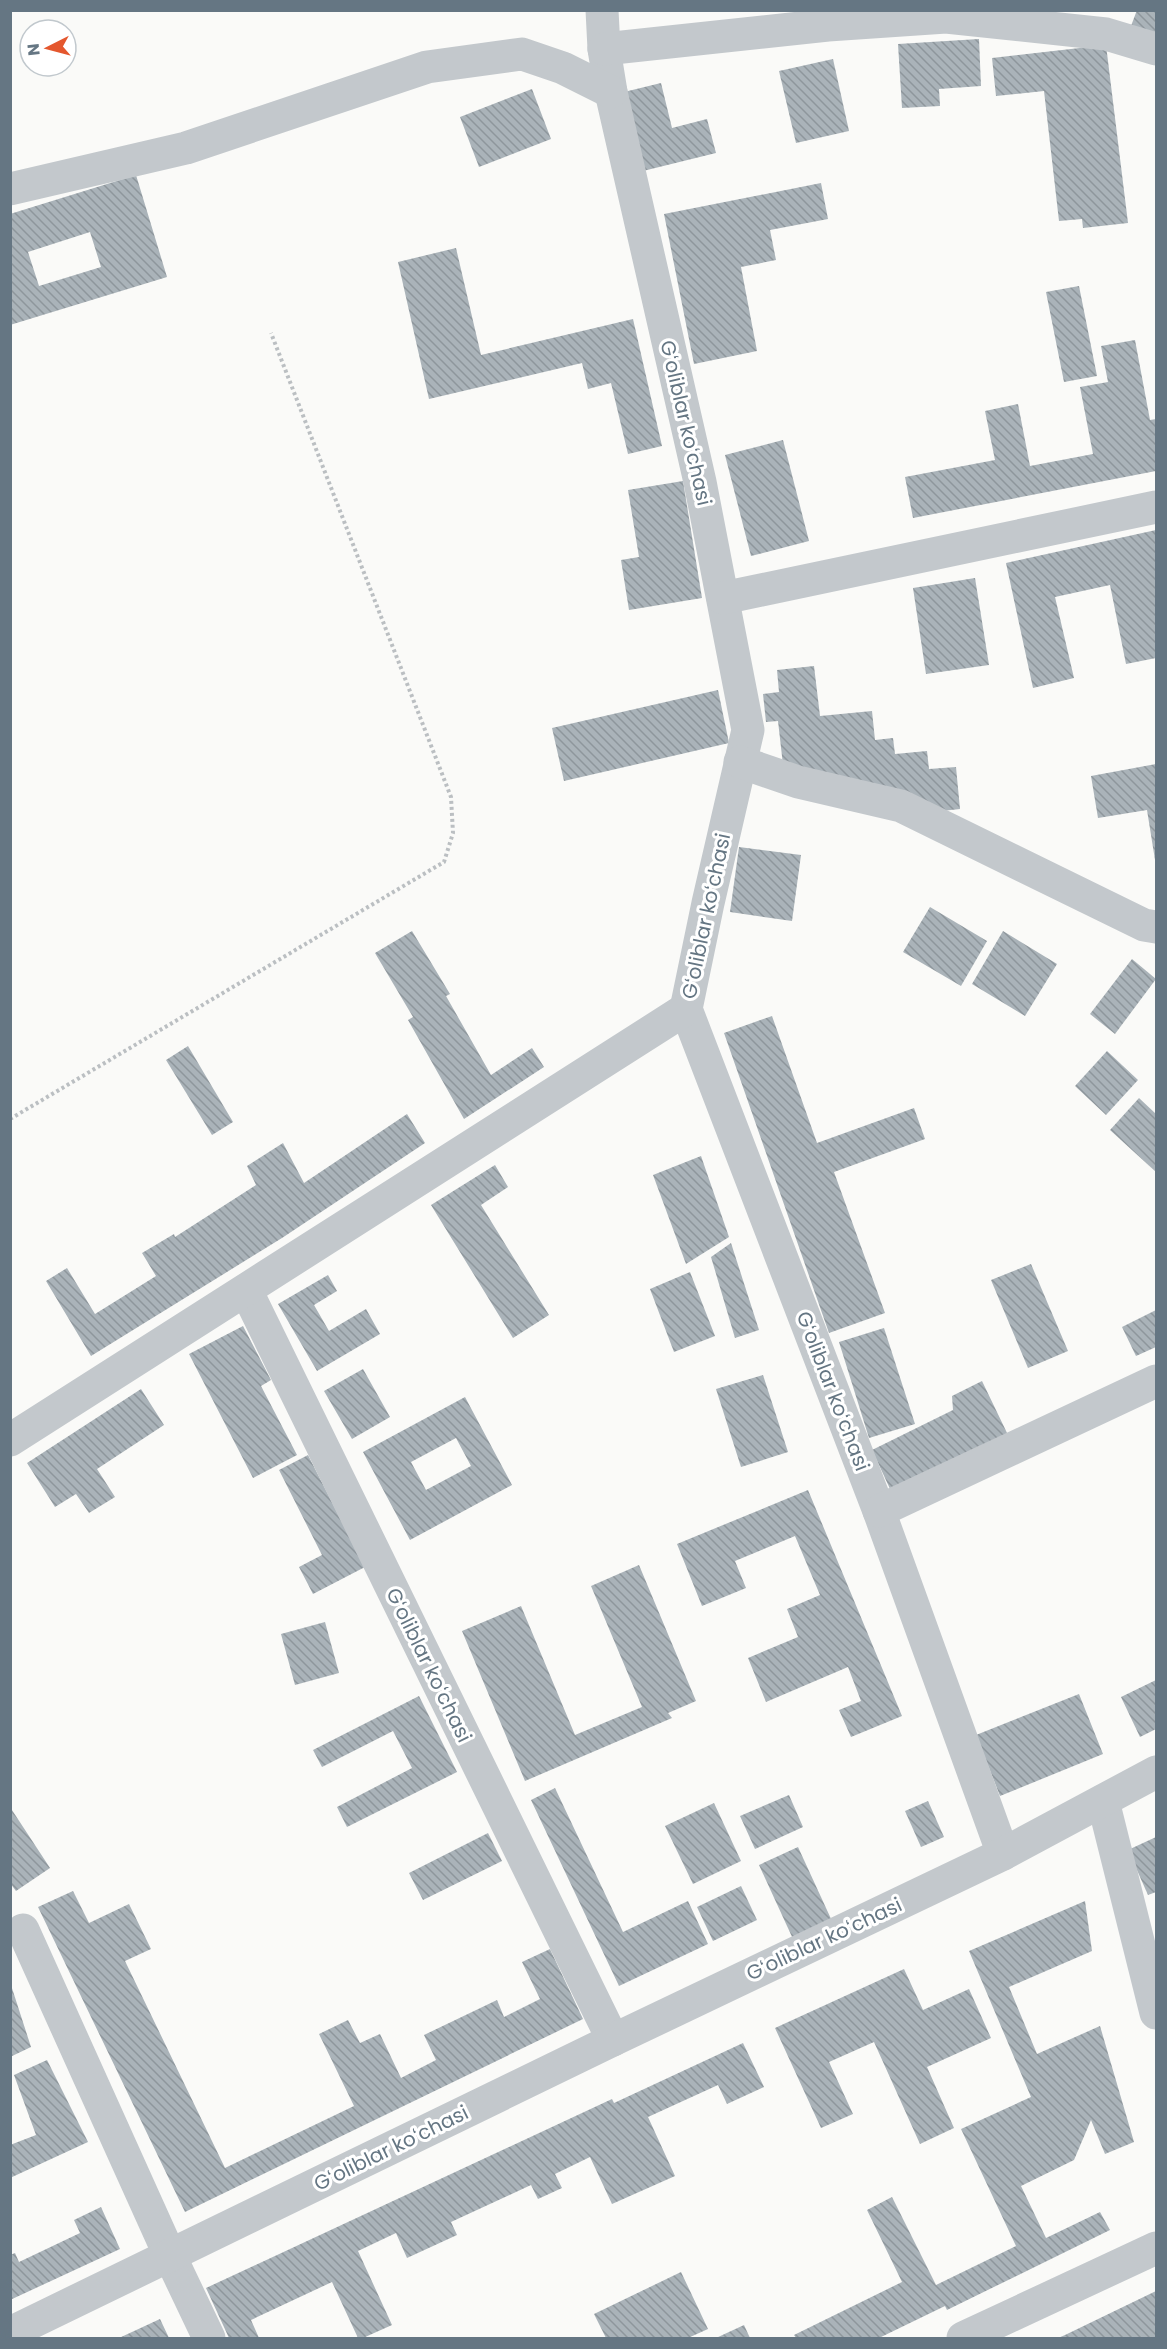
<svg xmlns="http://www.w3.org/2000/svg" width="1167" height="2349" font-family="Poppins,sans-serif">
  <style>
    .building { fill: url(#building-back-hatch); fill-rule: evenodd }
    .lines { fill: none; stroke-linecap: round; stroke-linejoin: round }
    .path { stroke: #bbbfc2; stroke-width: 4; stroke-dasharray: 3 3; stroke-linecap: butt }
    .minor { stroke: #c3c8cc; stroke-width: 33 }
    .labels { text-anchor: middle; stroke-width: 6; stroke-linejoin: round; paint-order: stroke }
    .street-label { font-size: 20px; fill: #657683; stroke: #fff }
  </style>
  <defs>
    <pattern id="building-back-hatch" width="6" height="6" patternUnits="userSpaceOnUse" patternTransform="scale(1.5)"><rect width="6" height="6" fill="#aab3b9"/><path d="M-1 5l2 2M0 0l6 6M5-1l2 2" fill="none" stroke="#8e969c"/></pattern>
  </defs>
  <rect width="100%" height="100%" fill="#fafaf8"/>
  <!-- building -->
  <g class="building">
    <polygon points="1137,10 1156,10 1156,36 1131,26"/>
    <polygon points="979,39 981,86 939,89 940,106 902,108 898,44"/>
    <polygon points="1106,45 1128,223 1083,228 1082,219 1059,221 1044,91 996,96 992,58"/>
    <polygon points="833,59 849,131 796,143 779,71"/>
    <polygon points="661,83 672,128 707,119 716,153 643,171 624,92"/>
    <polygon points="532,89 551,139 479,167 460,117"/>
    <path d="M 136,175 L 167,277 L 10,325 L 10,214 ZM 90,232 L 101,267 L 39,286 L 28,252 Z"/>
    <polygon points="821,183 828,219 770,230 776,260 741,267 757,351 694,364 664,214"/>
    <polygon points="456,248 481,355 633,319 662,446 628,454 611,383 588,389 582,363 429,399 398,262"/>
    <polygon points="1079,286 1097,376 1064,382 1046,292"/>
    <polygon points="1135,340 1150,420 1156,419 1156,471 913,518 905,477 995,460 985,411 1018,404 1030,466 1093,454 1080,387 1108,382 1101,346"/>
    <polygon points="783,440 809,541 751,556 725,455"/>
    <polygon points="683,481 702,598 629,610 621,560 639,557 628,490"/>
    <polygon points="1156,530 1156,658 1126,664 1110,585 1055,597 1074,678 1033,688 1006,563"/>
    <polygon points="975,578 989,665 926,674 913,588"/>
    <polygon points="814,666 820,716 872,711 875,740 893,738 895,754 927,751 929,769 956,767 960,809 933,812 783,765 778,721 766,722 763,694 779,692 777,670"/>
    <polygon points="718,690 729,743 564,781 552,728"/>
    <polygon points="1156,764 1156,860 1155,860 1147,810 1098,818 1091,776"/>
    <polygon points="739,847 801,855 792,921 730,912"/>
    <polygon points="930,907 987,941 961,986 903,952"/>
    <polygon points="412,931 450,994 446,996 491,1075 532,1048 544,1067 464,1119 408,1020 413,1017 375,953"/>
    <polygon points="1003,931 1057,964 1025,1016 972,984"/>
    <polygon points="1132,959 1156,979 1115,1034 1090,1014"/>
    <polygon points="772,1016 817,1143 914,1108 925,1139 834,1172 885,1313 829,1333 724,1033"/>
    <polygon points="188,1046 233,1122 212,1135 166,1060"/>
    <polygon points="1107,1051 1138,1080 1106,1115 1075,1086"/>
    <polygon points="1139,1098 1156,1114 1156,1172 1110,1130"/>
    <polygon points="407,1114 425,1143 282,1238 91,1356 46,1281 67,1268 95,1314 156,1276 142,1253 174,1234 175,1237 256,1185 247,1166 283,1143 304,1183"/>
    <polygon points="701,1156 729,1237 686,1264 653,1175"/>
    <polygon points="495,1165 508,1187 481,1205 549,1315 513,1338 431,1205"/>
    <polygon points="731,1243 759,1330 735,1338 711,1257"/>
    <polygon points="1031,1264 1068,1351 1028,1368 991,1280"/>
    <polygon points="690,1272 715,1336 674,1352 650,1289"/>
    <polygon points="328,1275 337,1291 314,1305 329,1331 366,1309 380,1334 317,1371 278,1304"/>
    <polygon points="1156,1310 1156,1347 1136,1356 1122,1327"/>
    <polygon points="243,1326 271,1380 261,1386 297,1455 253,1478 189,1354"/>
    <polygon points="884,1328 915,1424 869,1438 839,1342"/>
    <polygon points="363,1369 390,1417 352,1439 324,1391"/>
    <polygon points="763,1375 788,1452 741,1467 716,1389"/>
    <polygon points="982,1381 1008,1435 891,1491 872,1450 953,1410 952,1396"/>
    <polygon points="141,1389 164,1425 97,1469 115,1497 89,1513 76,1494 55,1507 27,1463"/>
    <path d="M 465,1397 L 512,1485 L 410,1540 L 363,1452 ZM 456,1438 L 471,1466 L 426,1490 L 411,1462 Z"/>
    <polygon points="308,1455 365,1567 313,1594 299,1567 322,1555 279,1470"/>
    <polygon points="808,1490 902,1716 851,1737 839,1710 861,1701 848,1667 766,1702 748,1658 798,1637 787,1609 820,1595 795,1536 735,1561 746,1588 702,1606 677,1544"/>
    <polygon points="639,1565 696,1701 668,1713 672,1718 525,1781 462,1631 521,1606 575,1735 642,1707 591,1586"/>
    <polygon points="325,1622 339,1673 295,1685 281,1634"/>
    <polygon points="1156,1680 1156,1729 1140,1737 1121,1697"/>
    <polygon points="1079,1694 1103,1754 1000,1796 976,1735"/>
    <polygon points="419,1696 457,1772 347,1827 337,1807 412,1768 393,1731 322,1767 313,1750"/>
    <polygon points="555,1788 623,1932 688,1901 708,1944 619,1986 531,1800"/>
    <polygon points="789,1795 803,1827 755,1849 740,1816"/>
    <polygon points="928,1801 944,1837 921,1847 905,1811"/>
    <polygon points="714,1803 741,1861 693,1884 665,1826"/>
    <polygon points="10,1807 50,1868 16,1891 10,1883"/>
    <polygon points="488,1833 502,1861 423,1900 409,1873"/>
    <polygon points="1156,1837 1156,1892 1148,1895 1128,1850"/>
    <polygon points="798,1847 832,1921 793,1939 759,1865"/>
    <polygon points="741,1886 757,1920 713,1941 697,1907"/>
    <polygon points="73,1891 89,1923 129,1904 151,1949 125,1961 225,2168 354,2106 319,2034 348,2020 360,2043 380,2034 401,2078 436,2060 424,2035 497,2000 504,2017 540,1999 522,1962 550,1949 583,2019 185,2212 38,1907"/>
    <polygon points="1085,1901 1092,1951 1009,1987 1037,2054 1100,2026 1134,2142 1105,2154 1091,2120 1074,2160 1021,2186 1046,2238 1100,2212 1110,2230 947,2310 945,2306 879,2338 796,2338 794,2335 902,2282 867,2210 892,2197 936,2285 1016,2246 961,2129 1031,2097 969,1951"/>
    <polygon points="904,1969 923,2010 969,1989 991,2038 927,2067 954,2128 920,2144 874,2042 829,2062 853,2114 821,2128 775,2028"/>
    <polygon points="10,1982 31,2047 10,2057"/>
    <polygon points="743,2043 764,2087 727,2104 718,2085 648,2117 675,2176 612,2204 590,2157 555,2174 562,2188 538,2199 531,2185 451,2222 457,2235 407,2258 396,2233 358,2251 392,2325 363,2338 358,2338 332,2282 251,2320 259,2338 229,2338 206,2288 612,2099 614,2103"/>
    <polygon points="47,2060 88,2142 10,2178 10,2145 36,2135 14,2075"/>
    <polygon points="101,2207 120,2249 10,2300 10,2255 15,2253 19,2262 80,2233 74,2220"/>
    <polygon points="681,2272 708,2329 688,2338 606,2338 594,2314"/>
    <polygon points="1156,2291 1156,2338 1058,2338 1065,2335"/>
    <polygon points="160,2319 169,2338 119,2338"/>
    <polygon points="744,2325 750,2338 716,2338"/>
  </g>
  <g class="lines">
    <!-- path -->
    <polyline class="path" points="10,1119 444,862 453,833 451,797 271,333"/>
    <!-- minor -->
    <g class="minor">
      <polyline points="602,10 604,49 611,92 700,482 748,730 708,903 686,1009 879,1511 1003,1854"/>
      <polyline points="604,49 828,25 946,17 1106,34 1156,49"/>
      <polyline points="10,189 186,148 427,67 522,54 563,68 611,92"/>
      <polyline points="723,598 1156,507"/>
      <polyline points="740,762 798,782 901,806 1144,925 1156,927"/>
      <polyline points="246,1290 613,2040"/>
      <polyline points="10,1440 686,1009"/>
      <polyline points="879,1511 1156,1381"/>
      <polyline points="1103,1801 1156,2013"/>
      <polyline points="23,1930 170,2256 209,2338"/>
      <polyline points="10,2333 613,2040 1003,1854 1156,1772"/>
      <polyline points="963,2338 1156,2248"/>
    </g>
  </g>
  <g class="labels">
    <!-- street labels -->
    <g class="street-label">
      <text transform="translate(686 423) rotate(77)" y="7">Gʻoliblar koʻchasi</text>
      <text transform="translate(706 916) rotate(-78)" y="7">Gʻoliblar koʻchasi</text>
      <text transform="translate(833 1391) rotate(69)" y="7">Gʻoliblar koʻchasi</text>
      <text transform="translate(429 1665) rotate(64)" y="7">Gʻoliblar koʻchasi</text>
      <text transform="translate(824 1939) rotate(-25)" y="7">Gʻoliblar koʻchasi</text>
      <text transform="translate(391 2148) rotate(-26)" y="7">Gʻoliblar koʻchasi</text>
    </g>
  </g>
  <!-- border -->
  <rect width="1167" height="2349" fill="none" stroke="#657683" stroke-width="24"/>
  <!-- north arrow -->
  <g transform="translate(48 48) rotate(264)"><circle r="28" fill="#ffffff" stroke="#c1c8cd" stroke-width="1.5"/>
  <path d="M0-4.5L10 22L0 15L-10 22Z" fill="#e4572e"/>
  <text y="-9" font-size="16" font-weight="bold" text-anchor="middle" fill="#657683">N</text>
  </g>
</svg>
